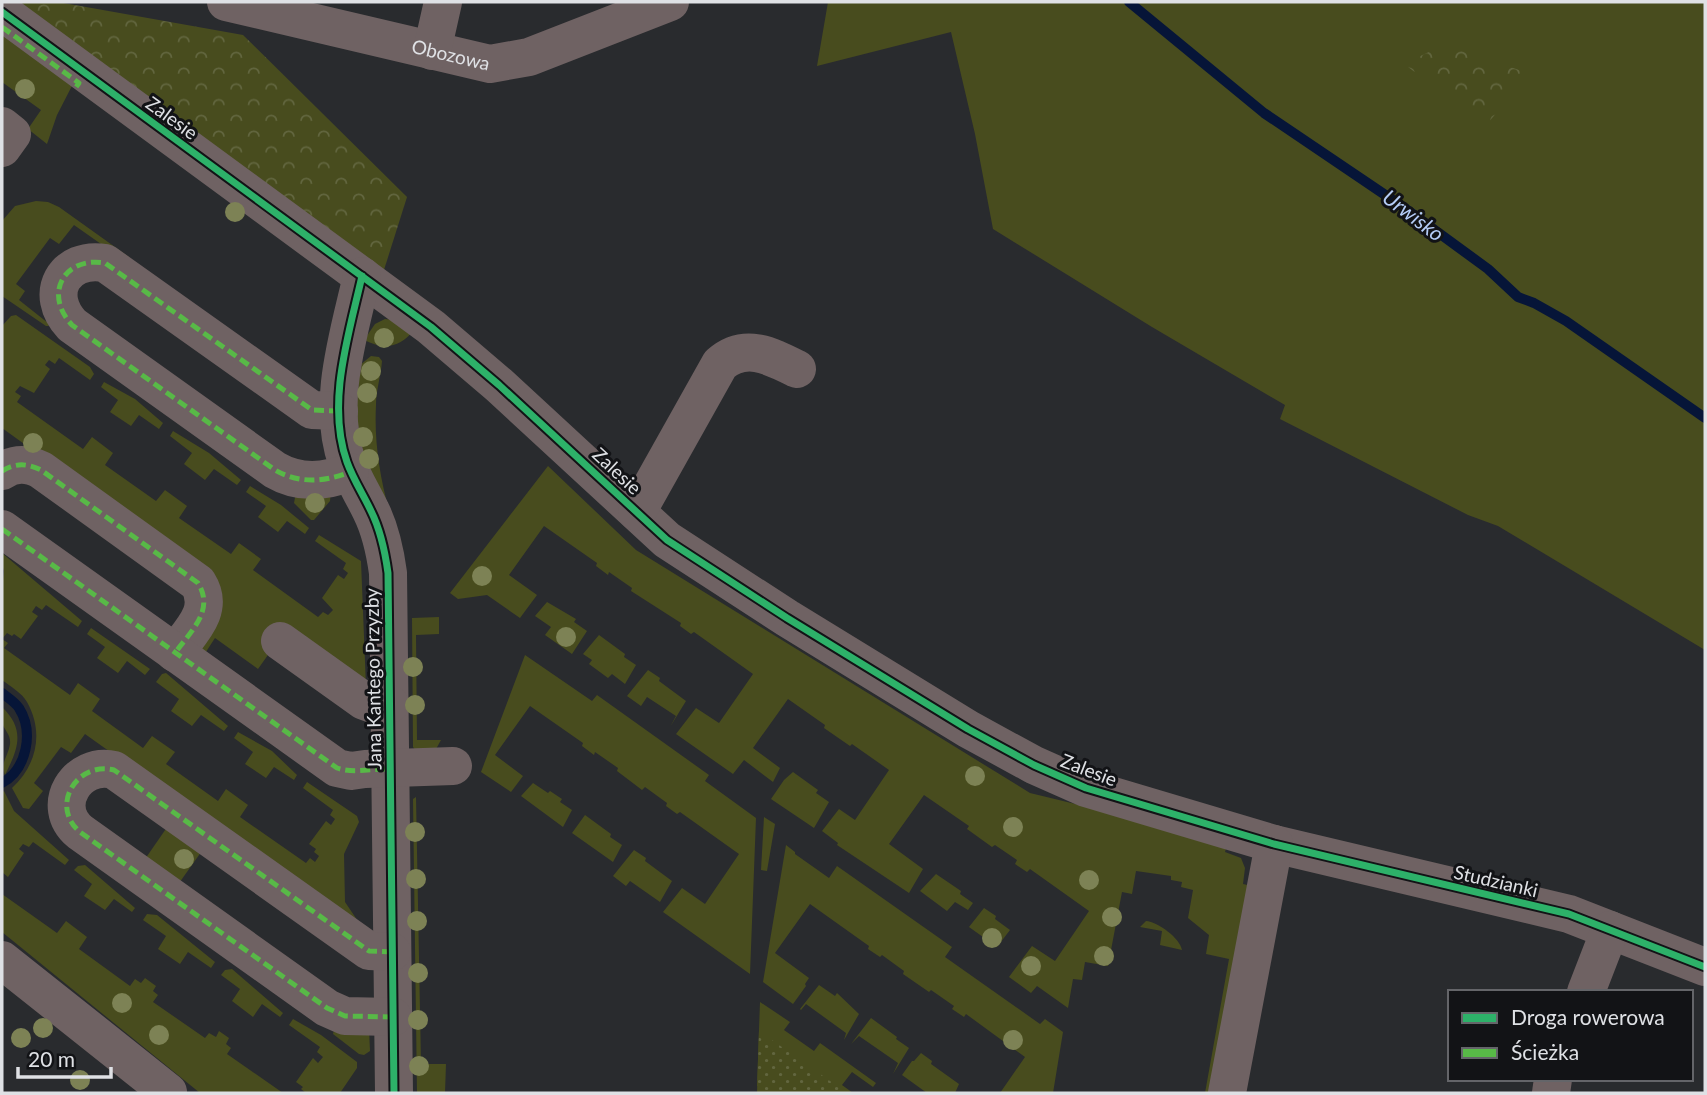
<svg xmlns="http://www.w3.org/2000/svg" width="1707" height="1095" font-family="Lato,sans-serif">
  <style>
    .grass { fill: #484c1e }
    .forest { fill: url(#forest-crowns) }
    .park { fill: url(#park-dots) }
    .lines { fill: none; stroke-linecap: round; stroke-linejoin: round }
    .stream { stroke: #061538; stroke-width: 10 }
    .minor { stroke: #6f6263; stroke-width: 38 }
    .quiet { stroke: #58b947; stroke-width: 5; stroke-dasharray: 10 5; stroke-linecap: butt }
    .cycleway-casing { stroke: #121316; stroke-width: 11 }
    .cycleway { stroke: #2db169; stroke-width: 7 }
    .tree { fill: #7d8255 }
    .labels { text-anchor: middle; stroke-width: 6; stroke-linejoin: round; paint-order: stroke }
    .street-label { font-size: 19px; fill: #dfe1e5; stroke: #121316 }
    .water-label { font-size: 21px; font-style: italic; fill: #b5cdf7; stroke: #121316 }
  </style>
  <defs>
    <pattern id="forest-crowns" width="20" height="18" patternUnits="userSpaceOnUse" patternTransform="scale(1.75)"><rect width="20" height="18" fill="#484c1e"/><path d="M2 6a3 3 0 1 1 6 0M12 15a3 3 0 1 1 6 0" fill="none" stroke="#62663f"/></pattern>
    <pattern id="park-dots" width="8" height="8" patternUnits="userSpaceOnUse" patternTransform="scale(1.75)"><rect width="8" height="8" fill="#484c1e"/><path d="M2 2h.1M6 6h.1" fill="none" stroke="#62663f" stroke-width="1.8" stroke-linecap="round"/></pattern>
  </defs>
  <rect width="100%" height="100%" fill="#292b2e"/>
  <!-- grass -->
  <g class="grass">
    <polygon points="828,2 1705,2 1705,650 1498,526 1468,515 1280,419 1285,405 1152,327 993,229 975,134 951,32 817,66"/>
    <polygon points="2,27 75,80 57,115 47,144 28,129 41,110 2,82"/>
    <polygon points="36,201 48,202 59,207 129,257 128,263 74,225 59,244 50,238 16,284 25,291 19,300 48,323 49,326 46,326 2,296 2,221 15,206"/>
    <polygon points="16,315 90,367 94,374 90,380 59,358 55,364 49,360 45,365 50,369 34,393 20,386 15,392 21,396 17,402 83,449 92,437 113,453 105,465 156,501 165,490 187,506 179,518 231,554 239,543 261,559 253,570 318,617 323,612 328,615 333,610 322,598 338,575 344,579 348,573 343,569 346,563 315,541 319,535 361,561 366,687 285,631 258,669 215,638 202,658 202,572 2,428 2,326 11,316"/>
    <path d="M 385,319 L 396,320 L 414,330 C 400,348 384,350 364,340 L 375,324 Z"/>
    <path d="M 371,356 L 379,357 L 382,361 C 381,376 376,390 376,405 C 374,442 380,478 390,514 L 354,433 L 360,365 Z"/>
    <polygon points="104,382 135,399 163,423 159,429 139,415 131,426 110,412 118,400 101,387"/>
    <polygon points="173,431 209,453 241,480 237,485 214,469 205,480 184,464 192,453 170,436"/>
    <polygon points="548,466 636,550 1030,793 1228,841 1225,852 1241,858 1245,868 1243,884 1252,886 1216,1093 1205,1093 1229,959 1206,954 1209,935 1188,918 1193,890 1181,887 1182,882 1171,880 1171,876 1136,871 1132,894 1122,892 1108,966 1085,962 1082,980 1073,979 1068,1008 1037,986 1031,993 1009,977 1032,946 1055,961 1089,911 1030,869 1027,872 1015,864 1017,860 995,845 992,847 967,829 969,826 924,795 889,844 923,869 909,893 837,845 838,843 822,831 839,809 855,820 889,770 852,744 850,746 824,728 825,725 788,699 753,748 780,768 773,782 744,760 733,774 676,734 696,708 719,723 753,674 694,632 691,634 680,626 681,623 631,591 632,588 609,572 608,575 596,566 597,563 544,526 509,575 537,595 520,618 487,595 458,599 450,593"/>
    <polygon points="250,486 281,505 309,528 305,534 287,521 278,532 258,517 266,506 246,492"/>
    <polygon points="331,491 330,501 314,520 311,520 294,503 296,492"/>
    <path d="M 2,553 L 82,621 L 78,627 L 46,605 L 42,610 L 36,606 L 32,612 L 38,616 L 21,639 L 14,634 L 12,636 L 7,633 L 2,639 L 8,643 L 4,648 L 70,695 L 78,683 L 100,699 L 92,711 L 143,748 L 152,736 L 175,752 L 166,764 L 218,801 L 226,789 L 248,805 L 240,817 L 306,863 L 310,858 L 315,862 L 319,856 L 314,852 L 316,849 L 309,844 L 326,821 L 331,825 L 335,819 L 330,815 L 333,810 L 303,788 L 307,782 L 357,816 L 359,822 L 344,854 L 345,902 L 368,936 L 85,734 L 71,753 L 61,747 L 34,783 L 43,791 L 29,809 L 23,808 L 12,788 C 37,765 44,732 27,702 C 22,693 10,686 2,680 L 2,589 L 4,571 L 2,565 Z"/>
    <polygon points="547,602 576,619 574,622 587,631 572,654 545,635 551,627 535,616"/>
    <polygon points="439,617 439,634 416,635 417,740 441,740 436,749 417,752 413,747 412,618"/>
    <polygon points="91,628 150,669 145,675 127,661 118,673 97,658 105,647 87,634"/>
    <polygon points="599,635 625,654 624,657 636,665 625,684 612,674 608,678 589,664 592,660 583,654"/>
    <polygon points="525,655 592,701 597,695 709,775 705,781 756,818 750,974 663,912 682,888 705,904 739,854 680,812 677,814 666,806 667,803 645,787 642,790 617,771 618,768 595,752 594,755 582,746 583,743 530,706 495,755 523,776 511,792 481,772"/>
    <polygon points="648,670 660,678 659,681 686,701 670,727 676,716 647,697 641,706 627,696"/>
    <polygon points="166,673 228,726 224,731 201,715 192,726 171,711 179,699 156,682 162,674"/>
    <path d="M 2,707 C 26,730 18,749 5,775 C 0,762 8,757 10,744 C 11,735 5,731 2,723 C 0,719 2,711 2,707 Z"/>
    <polygon points="238,732 272,751 297,775 294,780 274,767 266,778 245,764 253,752 234,738"/>
    <polygon points="793,772 818,790 816,793 829,802 814,828 771,799 784,780"/>
    <polygon points="533,783 548,793 550,791 562,799 560,802 572,810 563,827 521,796"/>
    <polygon points="4,791 14,811 69,860 65,865 33,842 29,847 23,844 19,849 24,853 8,877 2,872 2,792"/>
    <polygon points="416,797 421,1064 446,1064 445,1093 417,1093 413,799"/>
    <polygon points="585,815 611,834 610,837 622,845 613,862 572,833"/>
    <polygon points="764,817 775,824 767,871 761,870"/>
    <polygon points="170,823 204,848 177,886 143,862"/>
    <polygon points="786,845 795,852 795,854 829,878 837,866 952,947 945,957 1040,1024 1045,1019 1063,1032 1053,1093 1000,1093 1025,1057 966,1014 964,1017 952,1009 954,1006 931,990 929,992 903,974 904,971 882,955 880,957 868,949 869,946 810,904 775,953 809,978 805,984 806,986 793,1004 763,982"/>
    <polygon points="634,850 646,858 645,861 672,881 660,902 630,881 626,886 613,876"/>
    <polygon points="85,865 135,908 132,912 114,899 105,910 84,896 92,884 74,870 78,866"/>
    <polygon points="936,874 961,891 960,894 973,903 968,910 955,902 947,911 920,891"/>
    <polygon points="2,894 57,933 66,921 87,937 79,949 130,986 135,979 141,983 145,978 156,986 153,991 158,995 153,1002 205,1038 209,1033 216,1037 219,1031 229,1038 226,1044 231,1048 227,1054 283,1093 200,1093 2,932"/>
    <polygon points="984,908 996,916 995,919 1010,930 997,947 969,927"/>
    <polygon points="147,914 157,915 215,962 211,968 188,952 180,964 158,949 166,936 143,920"/>
    <path d="M 1146,921 C 1158,922 1180,938 1182,950 L 1160,945 L 1162,931 L 1140,927 Z"/>
    <polygon points="232,969 283,1013 280,1017 262,1004 253,1017 232,1001 240,989 221,975 225,970"/>
    <polygon points="819,985 835,996 837,993 859,1014 844,1040 846,1033 806,1004 801,1010 800,1009"/>
    <polygon points="760,1002 790,1022 784,1030 814,1051 820,1043 876,1083 873,1087 852,1072 842,1085 853,1093 757,1086"/>
    <polygon points="871,1018 897,1037 896,1039 909,1048 893,1074 898,1063 859,1036 851,1044"/>
    <polygon points="293,1019 321,1035 357,1062 357,1068 340,1093 306,1093 301,1089 303,1087 296,1082 313,1058 318,1063 323,1057 317,1052 320,1047 289,1025"/>
    <polygon points="335,1026 369,1029 370,1051 364,1055 359,1054 333,1034"/>
    <polygon points="921,1053 932,1061 931,1064 959,1084 955,1093 927,1093 902,1075 912,1061 914,1061"/>
  </g>
  <!-- forest -->
  <g class="forest">
    <polygon points="16,2 58,2 243,35 407,197 383,273"/>
    <polygon points="1445,44 1530,74 1486,125 1404,64"/>
  </g>
  <!-- park -->
  <polygon class="park" points="759,1031 847,1093 757,1093"/>
  <g class="lines">
    <!-- stream -->
    <g class="stream">
      <polyline points="1129,2 1264,113 1406,209 1488,269 1518,297 1534,303 1566,321 1705,418"/>
      <path d="M 2,693 C 7,697 15,702 19,708 C 34,732 27,769 2,783"/>
    </g>
    <!-- minor -->
    <g class="minor">
      <path id="s1" d="M 226,2 L 490,64 L 529,57 L 670,2"/>
      <polyline points="2,12 431,327 499,385 667,540 787,618 968,729 1034,765 1086,788 1274,844 1569,914 1705,967"/>
      <polyline points="432,51 443,2"/>
      <polyline points="2,126 12,134 2,148"/>
      <path d="M 362,276 C 349,334 326,403 347,462 C 353,479 363,494 371,511 C 381,531 385,551 388,573 L 394,1093"/>
      <path d="M 339,411 L 312,410 L 105,263 C 64,256 43,294 72,325 L 275,470 C 299,484 325,482 350,472"/>
      <path d="M 2,471 C 15,463 27,463 41,470 L 198,583 C 215,610 191,631 175,653"/>
      <path d="M 637,512 L 720,364 C 745,342 771,356 797,369"/>
      <polyline points="2,529 337,768 351,771 365,769 453,766"/>
      <polyline points="280,641 364,701 375,705 390,704"/>
      <path d="M 392,952 L 369,951 L 114,770 C 77,761 49,806 80,832 L 327,1008 L 345,1016 L 393,1017"/>
      <polyline points="2,960 168,1092"/>
      <polyline points="1586,992 1610,930"/>
      <polyline points="1227,1093 1274,844"/>
      <polyline points="1551,1093 1553,1079"/>
    </g>
    <!-- quiet -->
    <g class="quiet">
      <polyline points="2,27 79,83 74,90"/>
      <path d="M 339,411 L 312,410 L 105,263 C 64,256 43,294 72,325 L 275,470 C 299,484 325,482 350,472"/>
      <path d="M 2,471 C 15,463 27,463 41,470 L 198,583 C 215,610 191,631 175,653"/>
      <path d="M 2,529 L 337,768 C 354,774 373,768 390,769"/>
      <path d="M 392,952 L 369,951 L 114,770 C 77,761 49,806 80,832 L 327,1008 L 345,1016 L 393,1017"/>
    </g>
    <!-- cycleway casing -->
    <g class="cycleway-casing">
      <g id="cycleway">
        <polyline points="2,12 431,327 499,385 667,540 787,618 968,729 1034,765 1086,788 1274,844 1569,914 1705,967"/>
        <path d="M 362,276 C 349,334 326,403 347,462 C 353,479 363,494 371,511 C 381,531 385,551 388,573 L 394,1093"/>
      </g>
    </g>
    <!-- cycleway -->
    <use href="#cycleway" class="cycleway"/>
  </g>
  <!-- trees -->
  <g class="tree">
    <circle cx="25" cy="89" r="10"/>
    <circle cx="235" cy="212" r="10"/>
    <circle cx="384" cy="338" r="10"/>
    <circle cx="371" cy="371" r="10"/>
    <circle cx="367" cy="393" r="10"/>
    <circle cx="363" cy="437" r="10"/>
    <circle cx="33" cy="443" r="10"/>
    <circle cx="369" cy="459" r="10"/>
    <circle cx="315" cy="503" r="10"/>
    <circle cx="482" cy="576" r="10"/>
    <circle cx="566" cy="637" r="10"/>
    <circle cx="413" cy="667" r="10"/>
    <circle cx="415" cy="705" r="10"/>
    <circle cx="975" cy="776" r="10"/>
    <circle cx="1013" cy="827" r="10"/>
    <circle cx="415" cy="832" r="10"/>
    <circle cx="184" cy="859" r="10"/>
    <circle cx="416" cy="879" r="10"/>
    <circle cx="1089" cy="880" r="10"/>
    <circle cx="1112" cy="917" r="10"/>
    <circle cx="417" cy="921" r="10"/>
    <circle cx="992" cy="938" r="10"/>
    <circle cx="1104" cy="956" r="10"/>
    <circle cx="1031" cy="966" r="10"/>
    <circle cx="418" cy="973" r="10"/>
    <circle cx="122" cy="1003" r="10"/>
    <circle cx="418" cy="1020" r="10"/>
    <circle cx="43" cy="1028" r="10"/>
    <circle cx="159" cy="1035" r="10"/>
    <circle cx="21" cy="1038" r="10"/>
    <circle cx="1013" cy="1040" r="10"/>
    <circle cx="419" cy="1066" r="10"/>
    <circle cx="80" cy="1080" r="10"/>
  </g>
  <g class="labels">
    <!-- street labels -->
    <g class="street-label">
      <text dy="7" stroke="none"><textPath href="#s1" startOffset="231">Obozowa</textPath></text>
      <text transform="translate(172 118) rotate(36)" y="7">Zalesie</text>
      <text transform="translate(617 471) rotate(43)" y="7">Zalesie</text>
      <text transform="translate(373 679) rotate(-91)" y="7">Jana Kantego Przyzby</text>
      <text transform="translate(1089 770) rotate(21)" y="7">Zalesie</text>
      <text transform="translate(1496 881) rotate(13)" y="7">Studzianki</text>
    </g>
    <!-- water labels -->
    <g class="water-label">
      <text transform="translate(1413 216) rotate(37)" y="7">Urwisko</text>
    </g>
  </g>
  <!-- border -->
  <rect width="1707" height="1095" fill="none" stroke="#dfe1e5" stroke-width="7"/>
  <!-- legend -->
  <rect x="1448" y="990" width="245" height="91" fill="#121316" stroke="#646569" stroke-width="2"/>
  <rect x="1462" y="1013" width="35" height="10" fill="#2db169" stroke="#646569" stroke-width="2"/>
  <text x="1511" y="1025" font-size="21" fill="#dfe1e5">Droga rowerowa</text>
  <rect x="1462" y="1048" width="35" height="10" fill="#58b947" stroke="#646569" stroke-width="2"/>
  <text x="1511" y="1060" font-size="21" fill="#dfe1e5">Ścieżka</text>
  <!-- scale -->
  <path d="M18 1067v10h93v-10" fill="none" stroke="#dfe1e5" stroke-width="3.5"/>
  <text x="28" y="1067" font-size="21" fill="#dfe1e5" stroke="#121316" stroke-width="5" paint-order="stroke">20 m</text>
</svg>
